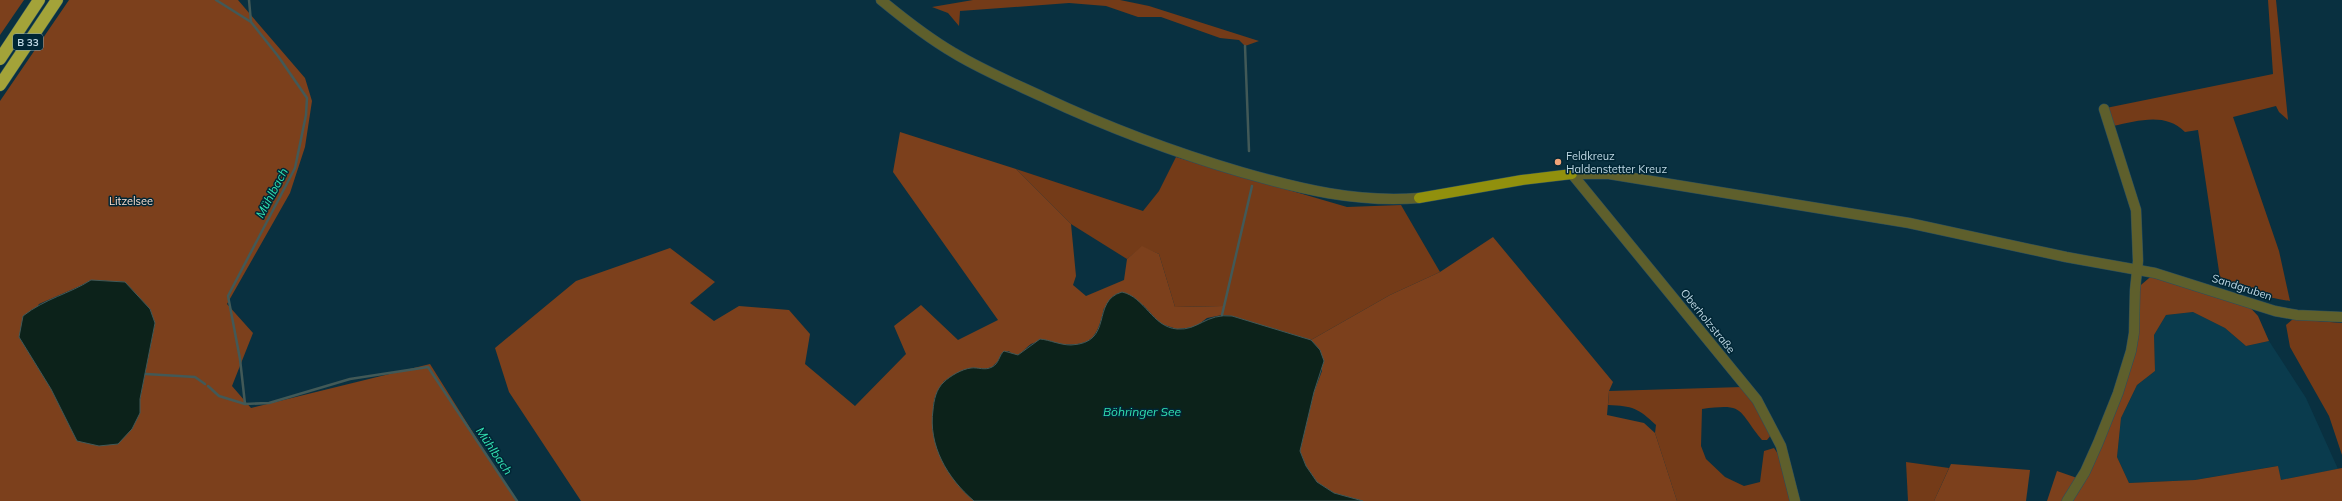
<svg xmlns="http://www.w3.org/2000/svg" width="2342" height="501" font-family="Mulish,sans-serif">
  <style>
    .built { fill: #0a3b4d }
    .green { fill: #743b18 }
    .forest { fill: #7c401c; fill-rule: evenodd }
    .water { fill: #0c221a; stroke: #425957 }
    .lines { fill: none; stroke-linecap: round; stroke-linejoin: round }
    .stream { stroke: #425957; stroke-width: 2.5 }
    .minor-casing { stroke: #2a4e5e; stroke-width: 11 }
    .major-casing { stroke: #2a4e5e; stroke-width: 11 }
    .highway-casing { stroke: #2a4e5e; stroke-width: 13 }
    .minor { stroke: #5e5f2c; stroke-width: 10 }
    .major { stroke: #91900d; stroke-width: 10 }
    .highway { stroke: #a3a339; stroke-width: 12 }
    .poi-dot { fill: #f0a378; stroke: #002635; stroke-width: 1.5 }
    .labels { text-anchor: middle; stroke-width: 3; stroke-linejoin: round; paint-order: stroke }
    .shield { fill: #002635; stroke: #86a3b0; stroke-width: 1 }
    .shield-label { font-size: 10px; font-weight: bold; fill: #bfd8e4 }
    .poi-label { font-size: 11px; fill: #bfd8e4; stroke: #002635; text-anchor: start }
    .park-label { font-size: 11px; fill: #faddce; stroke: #002635 }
    .street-label { font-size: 11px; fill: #bfd8e4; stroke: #002635 }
    .water-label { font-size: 12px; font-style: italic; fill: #32e0b1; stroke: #002635 }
  </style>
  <rect width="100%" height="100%" fill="#093040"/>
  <!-- built -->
  <polygon class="built" points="2193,312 2225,328 2246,346 2269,341 2306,398 2338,469 2281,480 2277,466 2195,480 2129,483 2117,457 2121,418 2137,385 2155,371 2154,335 2166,315"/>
  <!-- green -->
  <g class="green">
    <polygon points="973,0 1120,0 1149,6 1259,41 1245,46 1239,40 1220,38 1161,17 1138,17 1106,6 1069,3 960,11 959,26 948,13 932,7"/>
    <path d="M 2268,0 L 2276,0 L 2288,120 L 2279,112 L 2276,106 L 2233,117 L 2279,251 L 2290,301 C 2267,297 2240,293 2220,278 L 2198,130 L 2185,132 C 2165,112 2138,121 2113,126 L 2106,108 L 2273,74 Z"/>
    <polygon points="1176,157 1347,207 1401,205 1440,272 1390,295 1311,340 1232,316 1222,315 1222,306 1175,307 1159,254 1142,247 1127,259 1071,224 1016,169 1143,211 1159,191"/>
    <polygon points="2293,319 2342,323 2342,455 2329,416 2290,347 2286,325"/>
    <path d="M 1742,387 L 1754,401 L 1771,435 L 1767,440 L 1762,440 C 1737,410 1746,403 1702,409 L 1701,446 L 1706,459 L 1725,477 L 1744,486 L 1760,482 L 1764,451 L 1774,448 L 1778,454 L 1790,501 L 1677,501 L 1655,433 L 1656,425 C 1638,408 1633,406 1608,405 L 1609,391 Z"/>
    <polygon points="1906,462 1949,468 1934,501 1908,501"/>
  </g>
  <!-- forest -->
  <g class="forest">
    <polygon points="0,0 24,0 0,35"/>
    <path d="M 69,0 L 238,0 L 305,78 L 312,101 L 305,147 L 290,193 L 227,304 L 253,333 L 232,386 L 251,408 L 430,364 L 516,501 L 0,501 L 0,101 ZM 91,280 L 125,282 L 150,309 L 155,323 L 140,399 L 139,413 L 132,429 L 77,441 L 51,389 L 19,337 L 39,304 L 80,286 Z"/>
    <path d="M 900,132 L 1016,169 L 1071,224 L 1076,276 L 1073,285 L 1086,296 L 1124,280 L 1127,259 L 1142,246 L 1159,254 L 1175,307 L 1223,306 L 1222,315 L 1207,318 L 1195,327 L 1177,329 L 1161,324 L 1143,305 L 1104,308 C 1097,338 1092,347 1058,344 C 1053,343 1049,340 1043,341 C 1040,342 1035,342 1031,344 C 1025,348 1022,355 1013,356 L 1009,351 L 1001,354 L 998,361 L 992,367 L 985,369 L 971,368 L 944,381 L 935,397 L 933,406 L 958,484 L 974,501 L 581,501 L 509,392 L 495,348 L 576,281 L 670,248 L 715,282 L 690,303 L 714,321 L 739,306 L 789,310 L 810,334 L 805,364 L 855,406 L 906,354 L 894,326 L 921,305 L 958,340 L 998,320 L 893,172 Z"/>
    <polygon points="1493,237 1613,382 1609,391 1607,415 1644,423 1655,433 1677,501 1363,501 1334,493 1317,482 1306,466 1300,451 1314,392 1322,371 1320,350 1311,340 1390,295 1440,272"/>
    <polygon points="2155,273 2244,301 2258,316 2269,341 2246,346 2225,328 2193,312 2166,315 2154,335 2155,371 2137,385 2121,418 2117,457 2129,483 2195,480 2278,466 2281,480 2342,468 2342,501 2047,501 2057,471 2080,479 2131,351 2135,290"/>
    <polygon points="1951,464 2030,470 2026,501 1934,501"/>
  </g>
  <!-- water -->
  <g class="water">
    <path d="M 91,280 L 125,282 L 150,309 L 155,323 L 140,399 L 140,413 L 132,429 L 118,444 L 99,446 L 77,441 L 51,389 L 19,337 L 23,316 C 46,298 69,294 91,280 Z"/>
    <path d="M 1122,292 C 1145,297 1152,327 1177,329 C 1198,331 1206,313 1232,316 L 1311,340 L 1320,350 L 1324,361 L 1314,392 L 1300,451 L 1306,466 L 1317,482 L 1334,493 L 1363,501 L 974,501 C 947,478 928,445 933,410 C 934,400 936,389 944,382 C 950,376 962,369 971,368 C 978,367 985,371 992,367 C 999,364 999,355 1004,351 L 1018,355 L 1040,339 C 1050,340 1060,345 1071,345 C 1115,343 1090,301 1122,292 Z"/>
  </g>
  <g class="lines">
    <!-- stream -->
    <g class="stream">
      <polyline points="216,0 251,22"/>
      <polyline points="249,0 251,22 278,56 307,98 306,115 295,168 228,296 240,359 245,404 269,403 350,379 428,367 517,501"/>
      <polyline points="1245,46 1249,151"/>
      <polyline points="1222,315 1252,186"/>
      <polyline points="146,374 195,377 205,384"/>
      <polyline points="208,386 219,396 245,404"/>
    </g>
    <!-- minor casing -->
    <g class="minor-casing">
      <g id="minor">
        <path d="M 881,0 C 904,19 928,38 954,53 C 982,70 1013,83 1043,97 C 1107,127 1173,152 1241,172 C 1300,189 1357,203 1419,198"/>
        <polyline points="1572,174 1609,174 1909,223 2066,257 2155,273 2275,311 2297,315 2342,317"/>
        <polyline points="1572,174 1757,400 1781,446 1795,501"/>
        <polyline points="2067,501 2085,472 2098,443 2118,393 2131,351 2134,333 2135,290 2138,261 2136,210 2104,109"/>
      </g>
    </g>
    <!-- major casing -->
    <g class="major-casing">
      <polyline id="major" points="1419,198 1522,180 1572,174"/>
    </g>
    <!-- highway casing -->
    <g class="highway-casing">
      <g id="highway">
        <polyline points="0,59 39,0"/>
        <polyline points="0,85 57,0"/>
      </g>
    </g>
    <!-- minor -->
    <use href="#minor" class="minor"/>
    <!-- major -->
    <use href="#major" class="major"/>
    <!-- highway -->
    <use href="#highway" class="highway"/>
  </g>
  <!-- markers -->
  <circle class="poi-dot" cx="1558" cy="162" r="4"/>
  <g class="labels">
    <!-- shield labels -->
    <rect class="shield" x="13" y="34" width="30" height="16" rx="3"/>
    <g class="shield-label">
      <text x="28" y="46">B 33</text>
    </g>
    <!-- poi labels -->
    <g class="poi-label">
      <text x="1566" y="160">Feldkreuz<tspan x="1566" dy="13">Haldenstetter Kreuz</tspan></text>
    </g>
    <!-- park labels -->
    <g class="park-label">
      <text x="131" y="205">Litzelsee</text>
    </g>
    <!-- street labels -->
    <g class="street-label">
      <text transform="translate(2242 287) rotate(18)" y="4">Sandgruben</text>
      <text transform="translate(1708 321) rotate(51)" y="4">Oberholzstraße</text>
    </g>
    <!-- water labels -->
    <g class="water-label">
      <text transform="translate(272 193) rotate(-62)" y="4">Mühlbach</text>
      <text x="1142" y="416">Böhringer See</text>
      <text transform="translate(494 451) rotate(56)" y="4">Mühlbach</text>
    </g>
  </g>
</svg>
